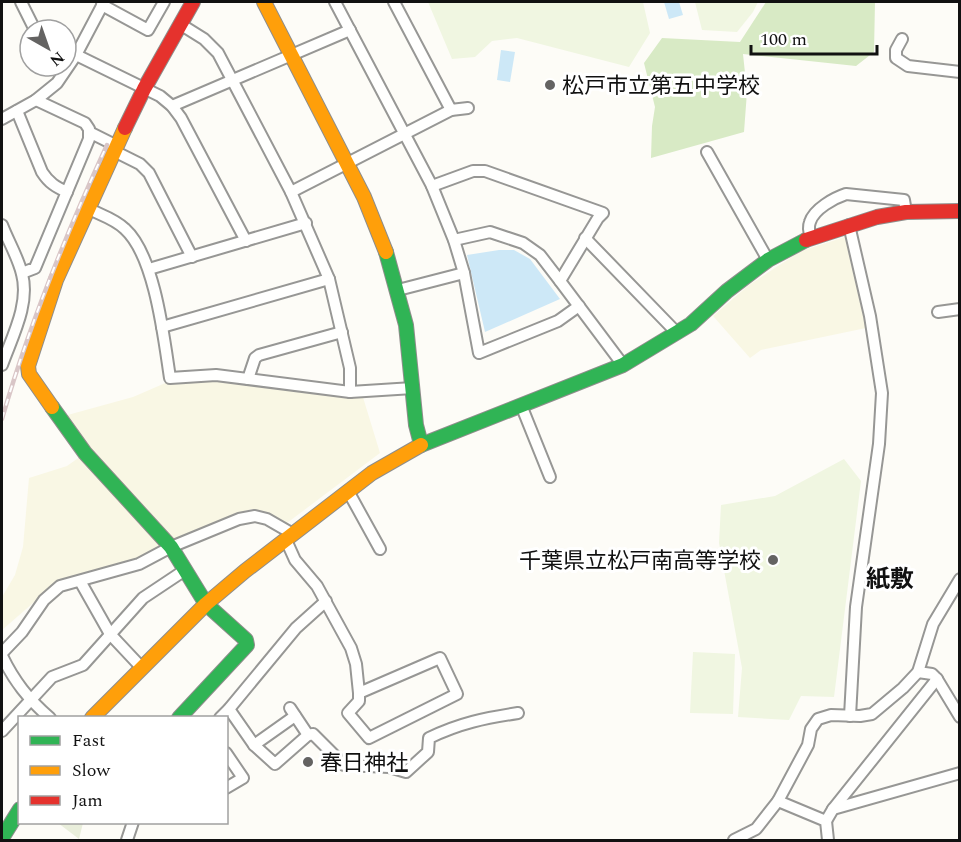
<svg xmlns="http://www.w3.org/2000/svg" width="961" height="842" font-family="Spectral,'Noto Sans JP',serif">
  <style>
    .farmland { fill: #f9f7e4 }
    .forest { fill: #d8eac5 }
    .cemetery { fill: #e9eedb }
    .pitch { fill: #f0f6e1 }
    .water { fill: #cde8f7 }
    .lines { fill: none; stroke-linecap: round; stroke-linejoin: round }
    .street-casing { stroke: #979795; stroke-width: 14 }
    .fast-casing { stroke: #8e8d8b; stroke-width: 16 }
    .slow-casing { stroke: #8e8d8b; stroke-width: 16 }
    .jam-casing { stroke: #8e8d8b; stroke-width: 16 }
    .street { stroke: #fffffe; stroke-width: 10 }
    .fast { stroke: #30b455; stroke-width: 14 }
    .slow { stroke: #ff9f0a; stroke-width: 14 }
    .jam { stroke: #e5322d; stroke-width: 14 }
    .rail-casing { stroke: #d9c6c7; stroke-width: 4.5 }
    .rail { stroke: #fff; stroke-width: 2; stroke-dasharray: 7; stroke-linecap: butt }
    .poi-dot { fill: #646362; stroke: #fff; stroke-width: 2 }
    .labels { text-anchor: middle; stroke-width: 6; stroke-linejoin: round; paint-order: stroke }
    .poi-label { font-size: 22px; fill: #111; stroke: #fff; text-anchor: start }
    .neighbourhood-label { font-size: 24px; font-weight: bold; fill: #111; stroke: #fff }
  </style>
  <rect width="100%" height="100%" fill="#fdfcf7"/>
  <!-- farmland -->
  <g class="farmland">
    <polygon points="845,237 866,328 761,350 750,358 713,316 749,285 801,251"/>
    <polygon points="216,378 362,394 380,453 287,523 269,513 252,509 234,514 173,542 89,450 64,416 133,397 170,381"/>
    <polygon points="84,454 164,546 134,562 56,583 2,630 2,597 15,575 23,547 29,478 67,466"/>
  </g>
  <!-- forest -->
  <polygon class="forest" points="766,2 875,2 874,52 856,66 743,54 747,92 744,132 651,158 652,126 655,107 644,63 662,38 740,42"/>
  <!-- cemetery -->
  <polygon class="cemetery" points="58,823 83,823 79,839"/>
  <!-- pitch -->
  <g class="pitch">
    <polygon points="428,2 643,2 650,33 629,67 517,38 492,41 475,57 452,59"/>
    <polygon points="695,2 758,2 753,12 737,32 702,30"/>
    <polygon points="844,459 861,481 834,697 801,696 789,720 738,717 742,668 719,543 721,505 775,496"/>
    <polygon points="693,652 735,654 733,714 690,713"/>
  </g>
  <!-- water -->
  <g class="water">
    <polygon points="664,2 679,2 683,15 669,19"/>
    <polygon points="501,50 515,52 510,82 497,80"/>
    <polygon points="499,250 514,250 530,259 560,299 485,332 467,255"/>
  </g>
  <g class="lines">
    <!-- street casing -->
    <g class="street-casing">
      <g id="street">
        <polyline points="21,2 35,30"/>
        <polyline points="335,2 432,186 454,240 464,273 479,353 558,321 579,306"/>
        <polyline points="394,2 451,110"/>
        <polyline points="102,5 148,30 164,2"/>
        <polyline points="180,24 204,39 218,53 291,192 329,279 350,368 350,392"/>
        <polyline points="902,39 896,50 896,58 908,66 960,72"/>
        <polyline points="66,50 160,96 172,106 181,118 246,241"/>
        <polyline points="172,106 350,30"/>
        <path d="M 17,111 L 42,172 C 49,183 56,187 67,192"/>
        <polyline points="2,119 36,100"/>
        <polyline points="89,132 117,146"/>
        <polyline points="114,151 140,164 149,173 192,257"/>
        <polyline points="707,152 768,260"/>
        <polyline points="432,186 473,171 485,171 603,213 598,218 560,281 623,365"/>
        <polyline points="291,192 451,110 468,108"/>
        <path d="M 89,209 C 101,215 115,219 125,229 C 155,256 164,339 170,378 L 216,375 L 350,392 L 413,388"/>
        <path d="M 2,225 C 8,241 18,257 22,274 C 30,304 12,337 2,365"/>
        <polyline points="849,225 870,316 882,393 879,444 856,607 850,716"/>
        <path d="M 811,237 C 809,232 808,227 810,222 C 814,209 834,198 846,194 L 904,200 L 906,212"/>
        <polyline points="585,238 677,333"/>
        <polyline points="454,240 490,232 523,243 540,255 560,281"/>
        <polyline points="149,269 306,223"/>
        <polyline points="22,273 35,268 89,139 89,129 85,123 36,100 57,83 76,55 104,2"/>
        <polyline points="398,290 464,273"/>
        <polyline points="938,312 960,309"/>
        <polyline points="162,327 329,279"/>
        <polyline points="248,379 255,358 259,355 342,332"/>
        <polyline points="521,405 550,477"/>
        <polyline points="348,491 380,549"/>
        <polyline points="286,540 295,560 317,586 351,648 356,664 359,693 440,658 457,694 369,738 348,713 359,701 359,693"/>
        <polyline points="80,581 110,634 141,667"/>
        <polyline points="2,653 22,632 44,600 60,586 139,564 171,547 239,519 255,516 267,519 293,534"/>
        <path d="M 2,656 C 14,681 28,699 50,718"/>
        <polyline points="918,672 932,674 937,679 960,717"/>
        <polyline points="290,708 308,735"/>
        <path d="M 229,709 L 254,745 L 275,764 L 308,735 L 313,734 L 344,765 L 389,767 L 406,772 L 428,752 L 429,738 C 460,723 485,718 518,713"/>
        <polyline points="220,718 229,709 296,628 326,601"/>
        <polyline points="2,731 52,677 83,665 143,598 185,570"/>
        <polyline points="254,745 295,716"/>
        <polyline points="226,753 243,778 226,788"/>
        <polyline points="778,801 826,821 828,840"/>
        <polyline points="833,809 937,679"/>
        <polyline points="826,821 833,809 960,773"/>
        <polyline points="127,840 133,822"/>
        <polyline points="734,840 756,829 778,801 808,745 811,729 818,719 831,715 860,716 872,714 903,688 918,672 933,624 960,579"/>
      </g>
    </g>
    <!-- fast casing -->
    <g class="fast-casing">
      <g id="fast">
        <polyline points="386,252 406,325 416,425 421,444"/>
        <polyline points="52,407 85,453 171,547 206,604 246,640 247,645 179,718"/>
        <polyline points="421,445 623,365 691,324 727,291 768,260 806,240"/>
        <polyline points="2,838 20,809"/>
      </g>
    </g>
    <!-- slow casing -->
    <g class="slow-casing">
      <g id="slow">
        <polyline points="264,2 364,197 386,252"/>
        <polyline points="52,407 29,374 28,366 56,280 125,128"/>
        <polyline points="92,718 206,604 245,571 372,473 421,445"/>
      </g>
    </g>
    <!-- jam casing -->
    <g class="jam-casing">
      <g id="jam">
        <polyline points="125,128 144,89 193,2"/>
        <polyline points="806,240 877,217 906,212 960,211"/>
      </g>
    </g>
    <!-- street -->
    <use href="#street" class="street"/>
    <!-- fast -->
    <use href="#fast" class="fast"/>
    <!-- slow -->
    <use href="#slow" class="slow"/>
    <!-- jam -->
    <use href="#jam" class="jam"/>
    <!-- rail casing -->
    <g class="rail-casing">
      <path id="rail" d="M 2,419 C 29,325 66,234 107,145"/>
    </g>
    <!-- rail -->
    <use href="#rail" class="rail"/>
  </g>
  <!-- markers -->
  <g class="poi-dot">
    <circle cx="550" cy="85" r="6"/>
    <circle cx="773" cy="560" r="6"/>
    <circle cx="308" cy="762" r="6"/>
  </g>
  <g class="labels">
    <!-- poi labels -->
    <g class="poi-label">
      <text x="562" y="93">松戸市立第五中学校</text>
      <text x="761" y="568" text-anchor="end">千葉県立松戸南高等学校</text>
      <text x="320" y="770">春日神社</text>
    </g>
    <!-- neighbourhood labels -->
    <g class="neighbourhood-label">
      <text x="890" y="587">紙敷</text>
    </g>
  </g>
  <!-- border -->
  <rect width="961" height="842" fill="none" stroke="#111111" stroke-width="6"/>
  <!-- legend -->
  <rect x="18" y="716" width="210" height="108" fill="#ffffff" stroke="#a0a0a0" stroke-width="1.5"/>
  <rect x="30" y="736" width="30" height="9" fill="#30b455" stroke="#a0a0a0" stroke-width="1.5"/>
  <text x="72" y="746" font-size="18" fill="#111111">Fast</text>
  <rect x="30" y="766" width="30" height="9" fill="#ff9f0a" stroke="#a0a0a0" stroke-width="1.5"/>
  <text x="72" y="776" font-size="18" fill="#111111">Slow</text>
  <rect x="30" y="796" width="30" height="9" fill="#e5322d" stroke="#a0a0a0" stroke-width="1.5"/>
  <text x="72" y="806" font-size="18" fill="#111111">Jam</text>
  <!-- north arrow -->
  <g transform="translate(48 48) rotate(140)"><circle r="28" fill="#ffffff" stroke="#a0a0a0" stroke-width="1.5"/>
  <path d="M0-4.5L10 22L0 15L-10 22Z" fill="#646362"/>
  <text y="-9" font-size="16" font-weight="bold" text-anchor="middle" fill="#111111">N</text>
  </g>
  <!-- scale -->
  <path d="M751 45v9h126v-9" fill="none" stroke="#111111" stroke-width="3"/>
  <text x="760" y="45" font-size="18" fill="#111111" stroke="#ffffff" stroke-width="4.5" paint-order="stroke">100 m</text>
</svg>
